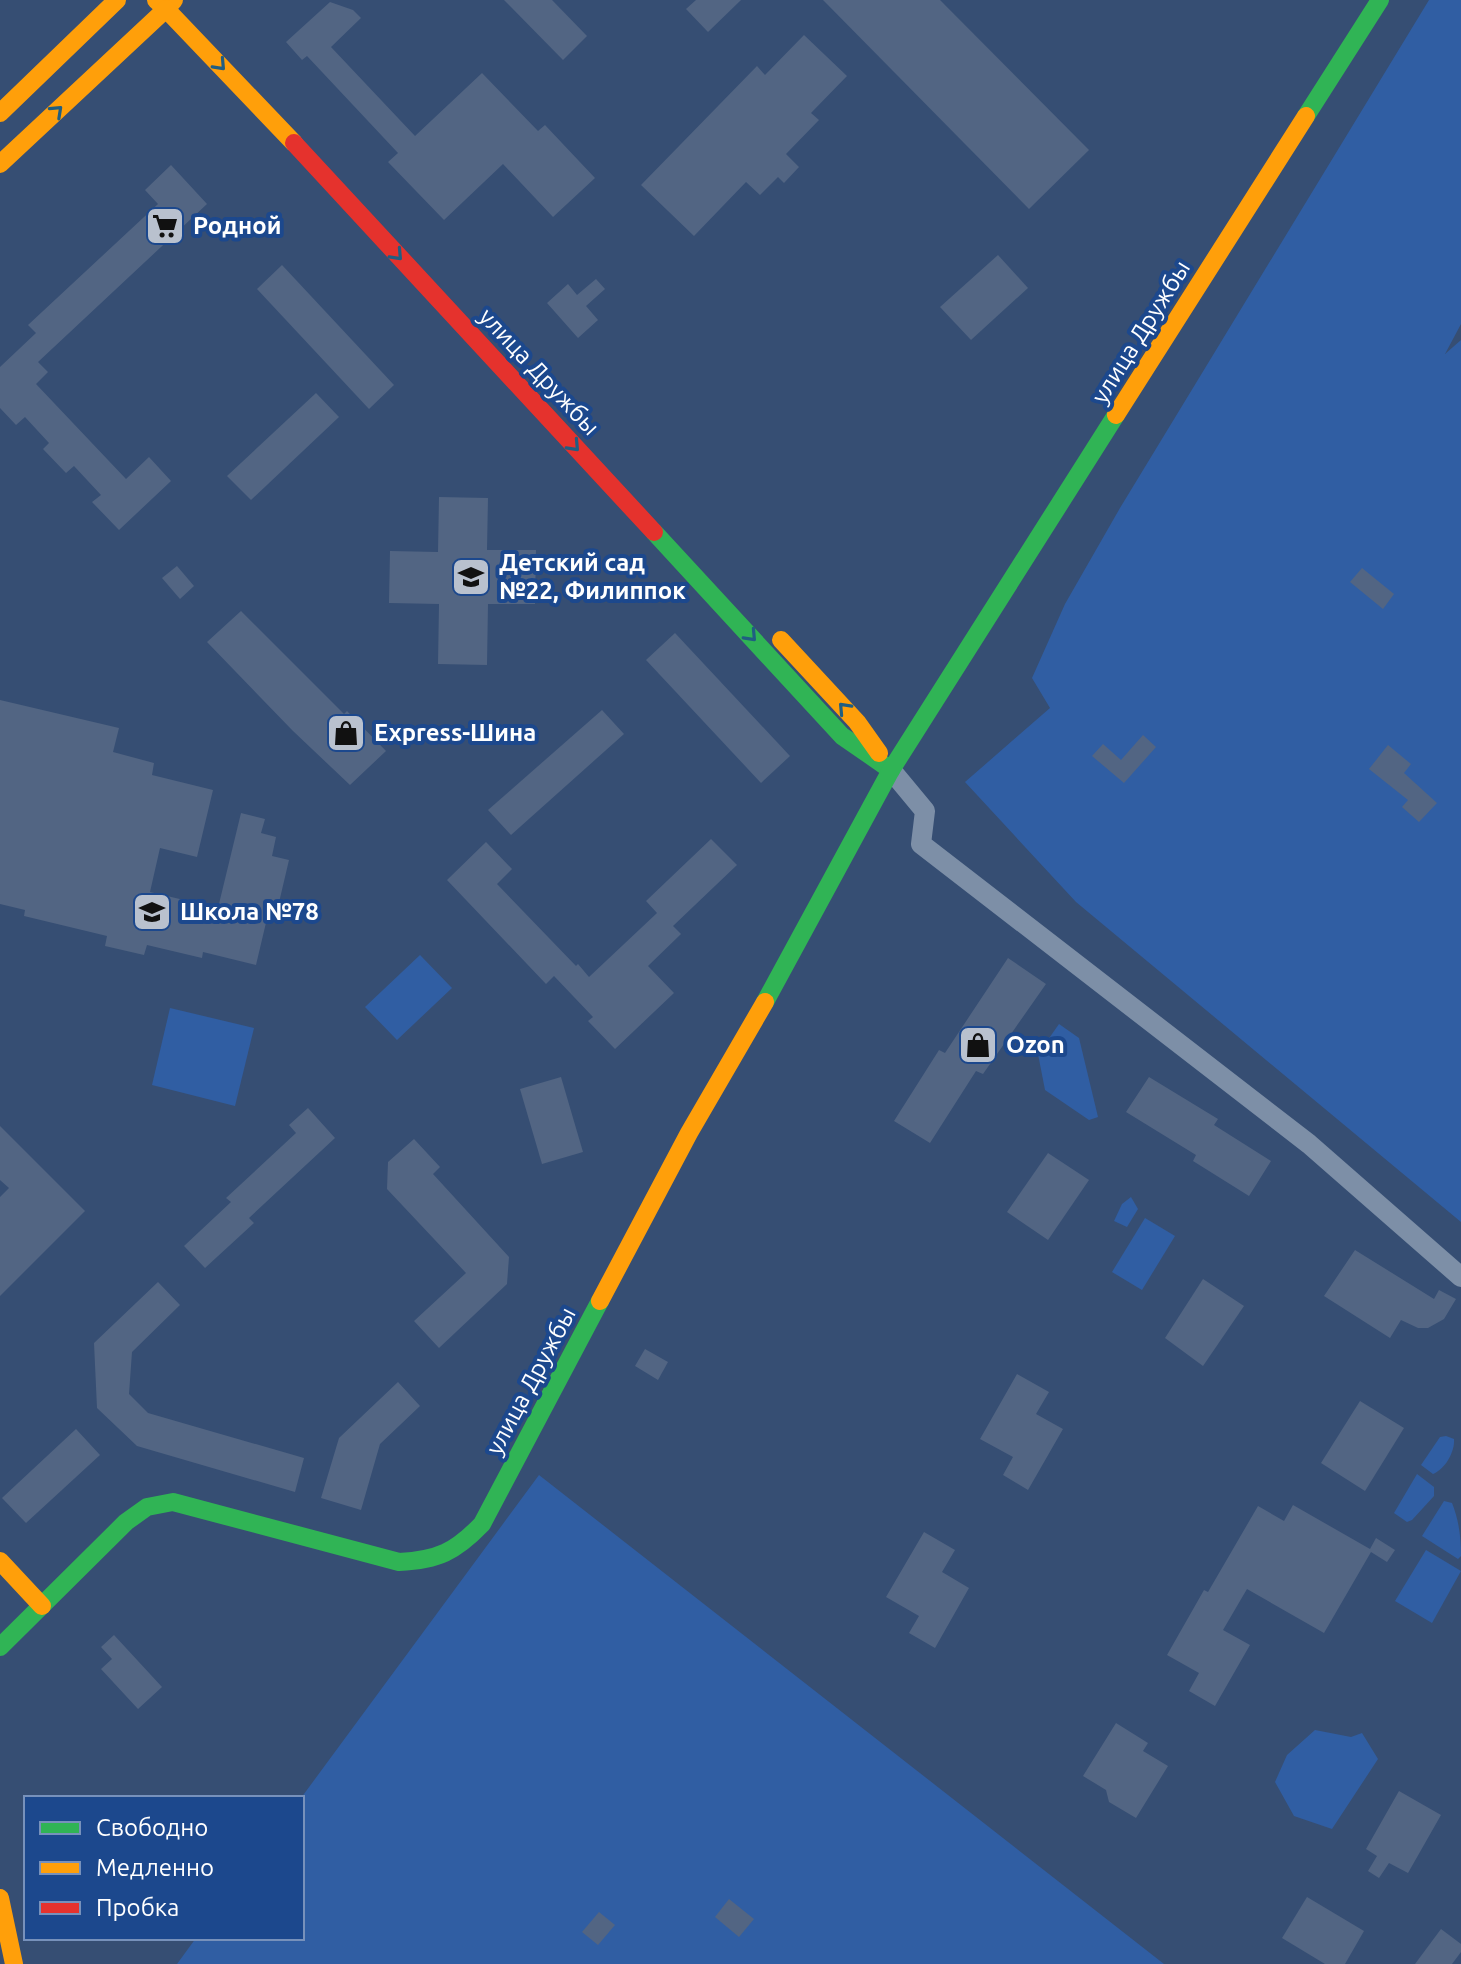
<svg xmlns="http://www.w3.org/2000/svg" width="1461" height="1964" font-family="Ubuntu,sans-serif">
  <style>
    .green { fill: #305ea3 }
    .building { fill: #526583 }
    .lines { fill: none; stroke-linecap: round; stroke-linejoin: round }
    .street { stroke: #7d8fa7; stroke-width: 20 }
    .fast { stroke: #30b455; stroke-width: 18 }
    .slow { stroke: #ff9f0a; stroke-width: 18 }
    .jam { stroke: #e5322d; stroke-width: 18 }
    .oneway { stroke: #205e82 }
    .labels { text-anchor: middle; stroke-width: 8; stroke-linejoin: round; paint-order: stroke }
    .poi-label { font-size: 24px; font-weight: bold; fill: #fff; stroke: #1c488d; text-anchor: start }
    .street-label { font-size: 24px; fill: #fff; stroke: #1c488d }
  </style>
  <rect width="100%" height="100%" fill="#364e73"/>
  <!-- green -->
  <g class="green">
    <polygon points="1429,0 1461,0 1461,324 1445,354 1461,340 1461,1222 1076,902 965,782 1050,708 1032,678 1065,604 1120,508"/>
    <polygon points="420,955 452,988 397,1040 365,1007"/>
    <polygon points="170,1008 254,1028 235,1106 152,1085"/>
    <polygon points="1059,1024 1079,1038 1098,1117 1089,1120 1045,1090 1038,1054"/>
    <polygon points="1131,1197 1138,1209 1127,1227 1114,1221 1122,1204"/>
    <polygon points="1145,1218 1175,1236 1142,1290 1112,1272"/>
    <path d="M 1446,1436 L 1454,1439 C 1455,1452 1445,1469 1433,1474 L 1421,1465 L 1440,1437 Z"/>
    <polygon points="1417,1474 1434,1487 1434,1496 1412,1520 1407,1522 1394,1513"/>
    <polygon points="539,1475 1164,1964 177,1964 196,1938 302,1938 301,1798"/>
    <path d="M 1444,1501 L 1452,1503 C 1459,1520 1461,1538 1461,1556 L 1458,1559 L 1422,1536 Z"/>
    <polygon points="1426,1550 1461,1571 1432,1623 1395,1601"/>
    <polygon points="1315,1730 1351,1737 1362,1733 1378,1759 1332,1829 1294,1816 1275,1782 1287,1755"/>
  </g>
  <!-- building -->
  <g class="building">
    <polygon points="504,0 552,0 587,36 563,60"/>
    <polygon points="696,0 741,0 708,32 686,9"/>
    <polygon points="823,0 940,0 1089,150 1029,209"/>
    <polygon points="330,2 353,10 361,18 331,47 415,136 482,73 538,131 545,125 595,178 553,217 503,164 444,220 388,162 398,153 307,56 302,60 286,42"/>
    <polygon points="804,35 847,76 811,113 819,120 786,154 799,167 784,183 778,177 760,195 746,182 694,236 641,185 757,66 765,75"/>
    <polygon points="171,165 207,204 38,362 48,372 36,384 126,479 149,457 171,481 119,530 92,502 101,495 74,466 66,473 43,449 49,443 25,417 16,425 0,408 0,367 36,333 28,325 158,204 145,190"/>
    <polygon points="998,255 1028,288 971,340 940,307"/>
    <polygon points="282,265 394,385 369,409 257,289"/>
    <polygon points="596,279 605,289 586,306 598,320 578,338 547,303 568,284 577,295"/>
    <polygon points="316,393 339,417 251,500 227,476"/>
    <polygon points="439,497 488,498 487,550 536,550 535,604 488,604 487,665 438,664 439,604 389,603 390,551 438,552"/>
    <polygon points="177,566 194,586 180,599 162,578"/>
    <polygon points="1362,568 1394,594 1383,609 1350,582"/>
    <polygon points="241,611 344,714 347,711 386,751 350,785 293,731 207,642"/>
    <polygon points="675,633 790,756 761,783 646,660"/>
    <polygon points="0,700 119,728 113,752 154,763 152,775 213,790 197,857 160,848 150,892 218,908 241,813 265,819 261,833 276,837 272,856 289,860 277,911 269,910 256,965 203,952 202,958 147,945 144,955 105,946 107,936 24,916 25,910 0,904"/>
    <polygon points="602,710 624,734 511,835 488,810"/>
    <polygon points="1143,735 1156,747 1124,783 1092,756 1103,744 1121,760"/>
    <polygon points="1388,745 1411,764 1404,773 1437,803 1419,822 1402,807 1408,800 1369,769"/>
    <polygon points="711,839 737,865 673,926 681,934 648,966 674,993 615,1049 588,1021 593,1017 554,976 546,984 447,880 486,842 512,869 497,884 576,966 578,964 589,977 657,913 646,901"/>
    <polygon points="1008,958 1046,984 983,1074 976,1071 930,1143 894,1121 939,1050 945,1053"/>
    <polygon points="561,1077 583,1152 542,1164 520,1089"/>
    <polygon points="1149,1077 1218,1119 1214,1125 1271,1161 1249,1196 1193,1161 1196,1155 1126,1112"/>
    <polygon points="308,1108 335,1138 249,1218 254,1223 205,1268 184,1246 231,1202 226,1198 296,1133 289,1125"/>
    <polygon points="0,1126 85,1211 0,1296 0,1197 9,1188 0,1180"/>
    <polygon points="414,1139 440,1167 433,1174 509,1257 507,1284 439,1348 414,1321 466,1273 387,1189 388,1162"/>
    <polygon points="1048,1153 1089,1180 1048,1240 1007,1212"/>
    <polygon points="1355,1250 1434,1299 1439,1290 1456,1299 1444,1319 1428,1328 1418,1328 1401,1320 1390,1338 1324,1296"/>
    <polygon points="1203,1279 1244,1306 1203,1366 1165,1338"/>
    <polygon points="158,1282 180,1305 132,1352 129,1394 148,1413 304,1458 295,1492 137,1446 97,1408 94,1343"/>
    <polygon points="645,1349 668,1362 658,1380 635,1366"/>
    <polygon points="1017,1374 1049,1392 1036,1414 1063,1429 1028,1490 1003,1475 1013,1457 980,1439"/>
    <polygon points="398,1382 420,1406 380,1444 361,1510 321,1498 339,1438"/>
    <polygon points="1360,1401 1404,1428 1365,1491 1321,1463"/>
    <polygon points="76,1429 100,1455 26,1523 2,1498"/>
    <polygon points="1293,1505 1370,1549 1376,1538 1395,1550 1387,1562 1371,1552 1324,1633 1247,1589 1223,1630 1250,1645 1215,1706 1189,1691 1199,1673 1167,1655 1204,1590 1208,1592 1258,1506 1284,1521"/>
    <polygon points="924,1532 955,1550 942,1572 969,1588 935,1648 909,1633 919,1616 886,1597"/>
    <polygon points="114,1635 162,1687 138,1709 101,1669 112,1659 101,1647"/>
    <polygon points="1116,1723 1148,1743 1143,1751 1168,1766 1136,1818 1109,1802 1106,1790 1083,1776"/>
    <polygon points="1399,1791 1441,1815 1408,1873 1389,1863 1379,1878 1368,1871 1377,1856 1366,1849"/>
    <polygon points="1307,1897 1364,1931 1345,1964 1325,1964 1282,1938"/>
    <polygon points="729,1899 754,1919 739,1937 715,1917"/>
    <polygon points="599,1912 615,1925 598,1945 582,1932"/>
    <polygon points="1441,1929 1461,1944 1461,1952 1452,1964 1415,1964"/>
  </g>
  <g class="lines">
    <!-- street -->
    <polyline class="street" points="891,770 925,811 921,844 1309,1144 1461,1277"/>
    <!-- fast -->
    <g class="fast">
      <polyline points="1306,116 1380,0"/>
      <polyline points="654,532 842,736 891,770"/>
      <polyline points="765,1002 891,770 1116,415"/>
      <path d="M 0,1647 L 126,1522 L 147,1507 L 173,1502 L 399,1562 C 438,1560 455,1552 482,1524 L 600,1301"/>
    </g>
    <!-- slow -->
    <g class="slow">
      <polyline points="156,0 166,9 174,0"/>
      <polyline points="0,113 117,0"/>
      <polyline points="0,164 166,9 294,143"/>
      <polyline points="1116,415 1306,116"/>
      <polyline points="781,640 857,722 879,753"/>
      <polyline points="600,1301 689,1133 765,1002"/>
      <polyline points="0,1561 42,1606"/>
      <polyline points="0,1898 14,1964"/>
    </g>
    <!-- jam -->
    <polyline class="jam" points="294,143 654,532"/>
  </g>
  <!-- one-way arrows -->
  <defs><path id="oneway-chevron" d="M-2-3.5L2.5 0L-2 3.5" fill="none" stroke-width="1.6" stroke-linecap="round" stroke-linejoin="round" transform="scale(2)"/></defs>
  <g class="oneway">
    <use href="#oneway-chevron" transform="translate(220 65) rotate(47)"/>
    <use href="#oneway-chevron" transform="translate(57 111) rotate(-43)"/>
    <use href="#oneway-chevron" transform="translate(397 255) rotate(47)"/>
    <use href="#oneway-chevron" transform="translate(574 446) rotate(47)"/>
    <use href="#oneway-chevron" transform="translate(751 636) rotate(47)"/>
    <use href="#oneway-chevron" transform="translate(844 708) rotate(-133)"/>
  </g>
  <!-- icons -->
  <defs>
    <g id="supermarket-square" transform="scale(2)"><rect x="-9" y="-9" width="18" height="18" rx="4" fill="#b9c1ce" stroke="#1c488d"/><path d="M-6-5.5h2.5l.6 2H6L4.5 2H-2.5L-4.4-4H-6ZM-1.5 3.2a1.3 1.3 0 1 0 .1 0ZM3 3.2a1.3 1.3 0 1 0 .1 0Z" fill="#111"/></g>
    <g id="school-square" transform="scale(2)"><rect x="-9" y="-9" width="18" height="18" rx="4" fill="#b9c1ce" stroke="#1c488d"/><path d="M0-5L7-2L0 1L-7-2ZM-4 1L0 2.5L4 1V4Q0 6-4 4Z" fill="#111"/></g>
    <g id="shop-square" transform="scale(2)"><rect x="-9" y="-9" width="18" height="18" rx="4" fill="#b9c1ce" stroke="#1c488d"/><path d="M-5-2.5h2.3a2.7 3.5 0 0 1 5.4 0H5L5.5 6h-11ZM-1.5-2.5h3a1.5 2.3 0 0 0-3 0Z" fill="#111"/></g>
  </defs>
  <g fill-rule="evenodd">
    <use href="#supermarket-square" x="165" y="226"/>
    <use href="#school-square" x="471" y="577"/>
    <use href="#shop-square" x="346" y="733"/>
    <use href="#school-square" x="152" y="912"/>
    <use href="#shop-square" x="978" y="1045"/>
  </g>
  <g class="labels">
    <!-- poi labels -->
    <g class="poi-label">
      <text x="193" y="234">Родной</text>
      <text x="499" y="571">Детский сад<tspan x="499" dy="28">№22, Филиппок</tspan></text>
      <text x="374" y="741">Express-Шина</text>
      <text x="180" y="920">Школа №78</text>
      <text x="1006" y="1053">Ozon</text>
    </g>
    <!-- street labels -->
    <g class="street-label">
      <text transform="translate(1141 332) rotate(-58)" y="8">улица Дружбы</text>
      <text transform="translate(539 372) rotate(47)" y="8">улица Дружбы</text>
      <text transform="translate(531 1381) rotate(-62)" y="8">улица Дружбы</text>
    </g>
  </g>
  <!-- legend -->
  <rect x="24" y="1796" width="280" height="144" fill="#1c488d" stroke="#7791bb" stroke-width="2"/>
  <rect x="40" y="1822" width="40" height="12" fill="#30b455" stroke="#7791bb" stroke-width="2"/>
  <text x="96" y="1836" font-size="24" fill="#ffffff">Свободно</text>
  <rect x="40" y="1862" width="40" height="12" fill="#ff9f0a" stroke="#7791bb" stroke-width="2"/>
  <text x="96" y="1876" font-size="24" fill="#ffffff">Медленно</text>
  <rect x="40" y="1902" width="40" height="12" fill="#e5322d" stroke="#7791bb" stroke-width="2"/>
  <text x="96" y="1916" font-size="24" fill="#ffffff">Пробка</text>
</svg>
